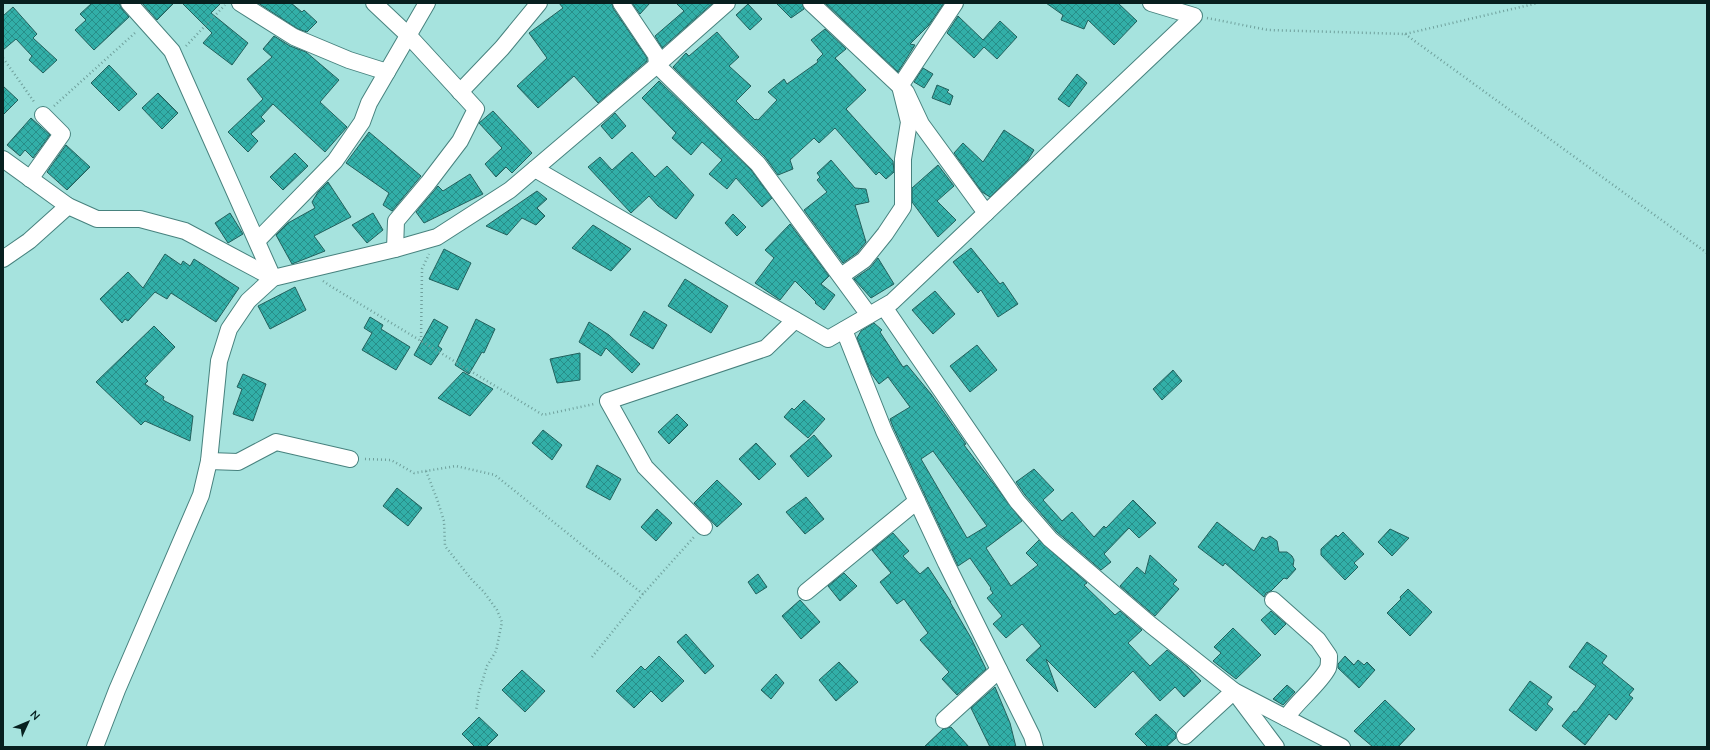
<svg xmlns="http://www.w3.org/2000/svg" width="1710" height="750" font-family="'Nunito Sans',sans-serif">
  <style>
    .building { fill: url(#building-cross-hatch); stroke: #23615d; fill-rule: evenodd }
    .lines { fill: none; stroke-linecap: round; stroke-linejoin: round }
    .minor-casing { stroke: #47827e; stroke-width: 18 }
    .path { stroke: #6fa09c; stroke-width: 2.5; stroke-dasharray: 1 3; stroke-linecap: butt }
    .minor { stroke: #fff; stroke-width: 16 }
  </style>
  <defs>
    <pattern id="building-cross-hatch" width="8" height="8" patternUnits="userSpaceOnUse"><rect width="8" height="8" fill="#32afa8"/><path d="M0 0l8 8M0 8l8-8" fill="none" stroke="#288e88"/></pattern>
  </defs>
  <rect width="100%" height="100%" fill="#a6e3de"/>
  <!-- building -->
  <g class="building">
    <polygon points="92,3 119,3 122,9 129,17 94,50 75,30 86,20 80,14"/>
    <polygon points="142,3 174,3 157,20"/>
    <polygon points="182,3 221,3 211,13 248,43 232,65 203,43 212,33"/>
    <polygon points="258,3 291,3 302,12 304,10 317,22 307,32 298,29"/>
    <polygon points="559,3 612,3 613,8 647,58 647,61 598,103 574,76 538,108 517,86 547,58 529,33 563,8"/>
    <polygon points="632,3 650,3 640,14"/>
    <polygon points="676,3 713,3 662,48 655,36 684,11"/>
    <polygon points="776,3 802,3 804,9 791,18"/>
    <polygon points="825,3 944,3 929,25 910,44 915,45 898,72"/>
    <polygon points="1046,3 1118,3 1137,21 1114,45 1088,20 1084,29 1061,20 1063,15"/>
    <polygon points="748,4 762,19 750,30 736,15"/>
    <polygon points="13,7 37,34 33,38 57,60 43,73 29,60 32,56 16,39 3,50 3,16"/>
    <polygon points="958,16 983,40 1000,21 1017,37 997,59 984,47 974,58 947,33"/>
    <polygon points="825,29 846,49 835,58 866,90 846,109 893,161 894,172 886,179 879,172 876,175 835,128 819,143 814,138 790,160 793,169 778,175 765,157 673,67 686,53 689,56 717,32 739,57 729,66 751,86 736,101 755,120 756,119 758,120 777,100 768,92 784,79 787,84 818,62 817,60 823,54 811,40"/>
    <polygon points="274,36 290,46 306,52 339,80 320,102 347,127 325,152 273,104 261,117 265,121 251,134 258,141 248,152 228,132 263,99 247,79 272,57 263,49"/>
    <polygon points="109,65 137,94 119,111 91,83"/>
    <polygon points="923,68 933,74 924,88 914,82"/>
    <polygon points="1077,74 1087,83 1069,107 1058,99"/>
    <polygon points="659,81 751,170 772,198 762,207 736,178 727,189 709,174 722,160 702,142 691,155 672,138 676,133 642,98"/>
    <polygon points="937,85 949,90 947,92 953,96 950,105 932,98"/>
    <polygon points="3,86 18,100 3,115"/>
    <polygon points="158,93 178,113 162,129 142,108"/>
    <polygon points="493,111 532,153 512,173 506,167 496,177 485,164 502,148 479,123"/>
    <polygon points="615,113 626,126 612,139 601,126"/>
    <polygon points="31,118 50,135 33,158 25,150 20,156 7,145"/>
    <polygon points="1004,130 1034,150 1028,160 990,197 982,192 954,153 963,143 983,162"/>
    <polygon points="369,132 421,176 392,211 383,205 389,193 346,163"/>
    <polygon points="66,145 90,167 67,190 47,172"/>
    <polygon points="632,152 655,177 667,166 694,195 676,219 658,206 649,196 631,213 588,167 600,157 612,170"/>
    <polygon points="295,153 308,166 283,190 270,177"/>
    <polygon points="831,160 855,188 866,189 869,202 855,205 866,242 857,253 843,263 804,210 827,192 817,180 820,177 817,173"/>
    <polygon points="938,165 954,186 937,201 956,220 938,237 912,202 912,188"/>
    <polygon points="470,174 483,194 424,223 416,212 438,186 443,191"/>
    <polygon points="328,182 351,217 314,236 325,251 292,264 276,235 288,223 315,208 312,202 318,192"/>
    <polygon points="537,191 547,199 537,208 545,216 536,225 522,218 507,235 486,226"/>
    <polygon points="230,213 243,234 228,243 215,223"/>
    <polygon points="373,213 383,230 367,243 352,225"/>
    <polygon points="733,214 746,227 737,236 725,223"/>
    <polygon points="790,224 829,276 821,284 835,295 824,310 815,303 816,302 795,281 780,300 755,283 774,258 765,250"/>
    <polygon points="593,225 631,249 611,271 572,248"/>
    <polygon points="971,248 1000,284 1003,282 1018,304 998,317 981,290 978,293 953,262"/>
    <polygon points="444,249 471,263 458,290 429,279"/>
    <polygon points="165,254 181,265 183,261 190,266 194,259 239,288 216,322 171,293 167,299 155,292 128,321 125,319 122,323 100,299 128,272 143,288"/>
    <polygon points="878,258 894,284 871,298 854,279 870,268"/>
    <polygon points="685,279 728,306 711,333 668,306"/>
    <polygon points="295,287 306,310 270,329 258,306"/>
    <polygon points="935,291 955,314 933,334 912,310"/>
    <polygon points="644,311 667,325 653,349 630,335"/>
    <polygon points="370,317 383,325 381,329 410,347 396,370 362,350 372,333 364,328"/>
    <polygon points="434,319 448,327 438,346 442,349 431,365 414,355"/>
    <polygon points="476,319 495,329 484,353 482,352 469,374 455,365"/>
    <polygon points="589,322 609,335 640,364 632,373 606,348 601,356 579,342"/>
    <path d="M 874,323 L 882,330 L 880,332 L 903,367 L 907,365 L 931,394 L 966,444 L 964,445 L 1022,521 L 986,548 L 1011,586 L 1038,565 L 1026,553 L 1039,540 L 1087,583 L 1084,585 L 1115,615 L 1120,611 L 1142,630 L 1128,643 L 1150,666 L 1167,650 L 1188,667 L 1201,681 L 1184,697 L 1175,687 L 1160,701 L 1133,671 L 1095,708 L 1046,659 L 1058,692 L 1026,660 L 1041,646 L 1022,624 L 1006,638 L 993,624 L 1002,616 L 987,598 L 993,593 L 990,589 L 991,588 L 970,558 L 958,566 L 893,427 L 890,419 L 910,407 L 888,377 L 879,384 L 871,373 L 857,338 L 861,331 ZM 933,451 L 987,526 L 967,538 L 921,459 Z"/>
    <polygon points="154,326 175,347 145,378 148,381 145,384 164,397 163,400 193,416 190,441 145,421 141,425 96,382"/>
    <polygon points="977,345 997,370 970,392 950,366"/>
    <polygon points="580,353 580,380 557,383 550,359"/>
    <polygon points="1173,370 1182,381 1162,400 1153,389"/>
    <polygon points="463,372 493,389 470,416 438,398"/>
    <polygon points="243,374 266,384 253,421 233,414 242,389 237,387"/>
    <polygon points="804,400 825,419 808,438 784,417 792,408 794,410"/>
    <polygon points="677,414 688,425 669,444 658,432"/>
    <polygon points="543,430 562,445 552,460 532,443"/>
    <polygon points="814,435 832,456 808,477 790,456"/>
    <polygon points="756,443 776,464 759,480 739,459"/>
    <polygon points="597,465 621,479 610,500 586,487"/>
    <polygon points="1034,469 1054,490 1043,500 1062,521 1072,512 1094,537 1104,526 1106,528 1133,500 1156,523 1139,538 1129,528 1104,554 1111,562 1101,570 1057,532 1025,495 1016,482"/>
    <polygon points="717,480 742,504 717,527 694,503"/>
    <polygon points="397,488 422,508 408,526 383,506"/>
    <polygon points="806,497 824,519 805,534 786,512"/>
    <polygon points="657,509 672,523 656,541 641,527"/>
    <polygon points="1217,522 1254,551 1262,537 1266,539 1270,536 1277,541 1279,552 1287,552 1292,556 1294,560 1293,566 1296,569 1287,579 1284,578 1271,591 1266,593 1264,597 1225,563 1223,566 1198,547"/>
    <polygon points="1390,529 1409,538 1392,556 1378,542"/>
    <polygon points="1343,532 1364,554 1354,563 1358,567 1345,580 1321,555 1321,549 1336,535 1338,537"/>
    <polygon points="893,533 909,551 903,556 920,574 928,567 951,602 950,602 971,638 986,669 957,695 942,679 949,672 920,640 928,633 904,599 897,604 880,582 891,573 872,550"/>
    <polygon points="1150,555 1177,580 1173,584 1179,589 1155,616 1120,586 1137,567 1145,574"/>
    <polygon points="844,573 857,586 840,601 828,586"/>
    <polygon points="758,574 767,587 756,594 748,582"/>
    <polygon points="1408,589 1432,612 1410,636 1387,613 1401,599 1400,597"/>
    <polygon points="800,600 820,622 801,639 782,616"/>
    <polygon points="1271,611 1286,624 1275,635 1261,620"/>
    <polygon points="1233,628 1261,655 1236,679 1213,661 1221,653 1214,647"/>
    <polygon points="686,634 714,666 705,674 677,642"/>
    <polygon points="1587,642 1607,656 1602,663 1634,689 1629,695 1633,698 1616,720 1609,714 1585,745 1562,726 1574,711 1576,712 1596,686 1569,667"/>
    <polygon points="659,656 684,681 662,702 651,691 634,708 616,691 641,666 645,670"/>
    <polygon points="1345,656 1354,665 1358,660 1364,665 1367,662 1375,670 1359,688 1338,668 1338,664"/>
    <polygon points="839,662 858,682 836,701 819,680"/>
    <polygon points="522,670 545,691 525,712 502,690"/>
    <polygon points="776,674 784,683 771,699 761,690"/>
    <polygon points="1530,681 1552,697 1547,704 1553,709 1536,731 1509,710"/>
    <polygon points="1287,685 1295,692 1283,705 1273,699"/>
    <polygon points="995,687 1010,723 1016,747 990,747 971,708"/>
    <polygon points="1385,700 1415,729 1398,747 1373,747 1354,731"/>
    <polygon points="1156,714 1176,733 1176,738 1166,747 1148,747 1135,734"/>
    <polygon points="479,717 498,735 486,747 475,747 462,734"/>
    <polygon points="951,727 969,747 924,747 943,729"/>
  </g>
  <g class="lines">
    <!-- minor casing -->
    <g class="minor-casing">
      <g id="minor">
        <polyline points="129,3 172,51 273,278"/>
        <polyline points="240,3 294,37 349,60 387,72"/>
        <polyline points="374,3 408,35 476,109 460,141 428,183 396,221 395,249"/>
        <polyline points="621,3 656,55 657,65 758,164 869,315"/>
        <polyline points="811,3 906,92 921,124 986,213"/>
        <polyline points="460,92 502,48 539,3"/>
        <polyline points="3,159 68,206 97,219 140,219 185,231 273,278"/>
        <polyline points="535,169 828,339 892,302 1194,16 1151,3"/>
        <polyline points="30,179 62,134 43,115"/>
        <polyline points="257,241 335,161 362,122 369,103 427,3"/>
        <polyline points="3,259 29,241 68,206"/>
        <polyline points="841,276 864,260 885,234 903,207 903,159 909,122 900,86 955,3"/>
        <polyline points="884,307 1017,501 1050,539 1151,625 1234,691 1342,747"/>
        <polyline points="844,330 884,431 946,563 1032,736 1035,747"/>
        <polyline points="209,461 238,462 276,442 350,459"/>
        <polyline points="704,527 645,467 608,401 766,348 795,320"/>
        <polyline points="806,592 917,501"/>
        <path d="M 1273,600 L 1318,640 L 1329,656 C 1329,659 1329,665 1328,668 C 1320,684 1297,701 1286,718"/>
        <polyline points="944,720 999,670"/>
        <polyline points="1185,736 1234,691 1276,747"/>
        <polyline points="95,747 117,690 201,495 209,461 219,361 229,329 248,301 273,278 395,249 437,237 510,190 657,65 727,3"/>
      </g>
    </g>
    <!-- path -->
    <g class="path">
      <polyline points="1207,18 1268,30 1405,34 1538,3"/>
      <polyline points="1405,34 1707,253"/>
      <polyline points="186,46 225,5"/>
      <polyline points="3,58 35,103"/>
      <polyline points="54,106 136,32"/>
      <polyline points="323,281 332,287 543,415 594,404"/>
      <polyline points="421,341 422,269 429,254"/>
      <polyline points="365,459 391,460 414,473 456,466 495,475 643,594"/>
      <polyline points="426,471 437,499 444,521 445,546 472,580 484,592 497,610 502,622 496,651 487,666 479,692 476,711"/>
      <polyline points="592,657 643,594 694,537"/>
    </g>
    <!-- minor -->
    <use href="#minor" class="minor"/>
  </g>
  <!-- border -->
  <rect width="1710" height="750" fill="none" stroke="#07201f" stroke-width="8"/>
  <!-- north arrow -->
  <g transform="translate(28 722) rotate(46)" stroke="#a6e3de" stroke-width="3" paint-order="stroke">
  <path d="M0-3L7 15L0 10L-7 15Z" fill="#07201f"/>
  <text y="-6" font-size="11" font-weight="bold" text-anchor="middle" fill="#07201f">N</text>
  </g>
</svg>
